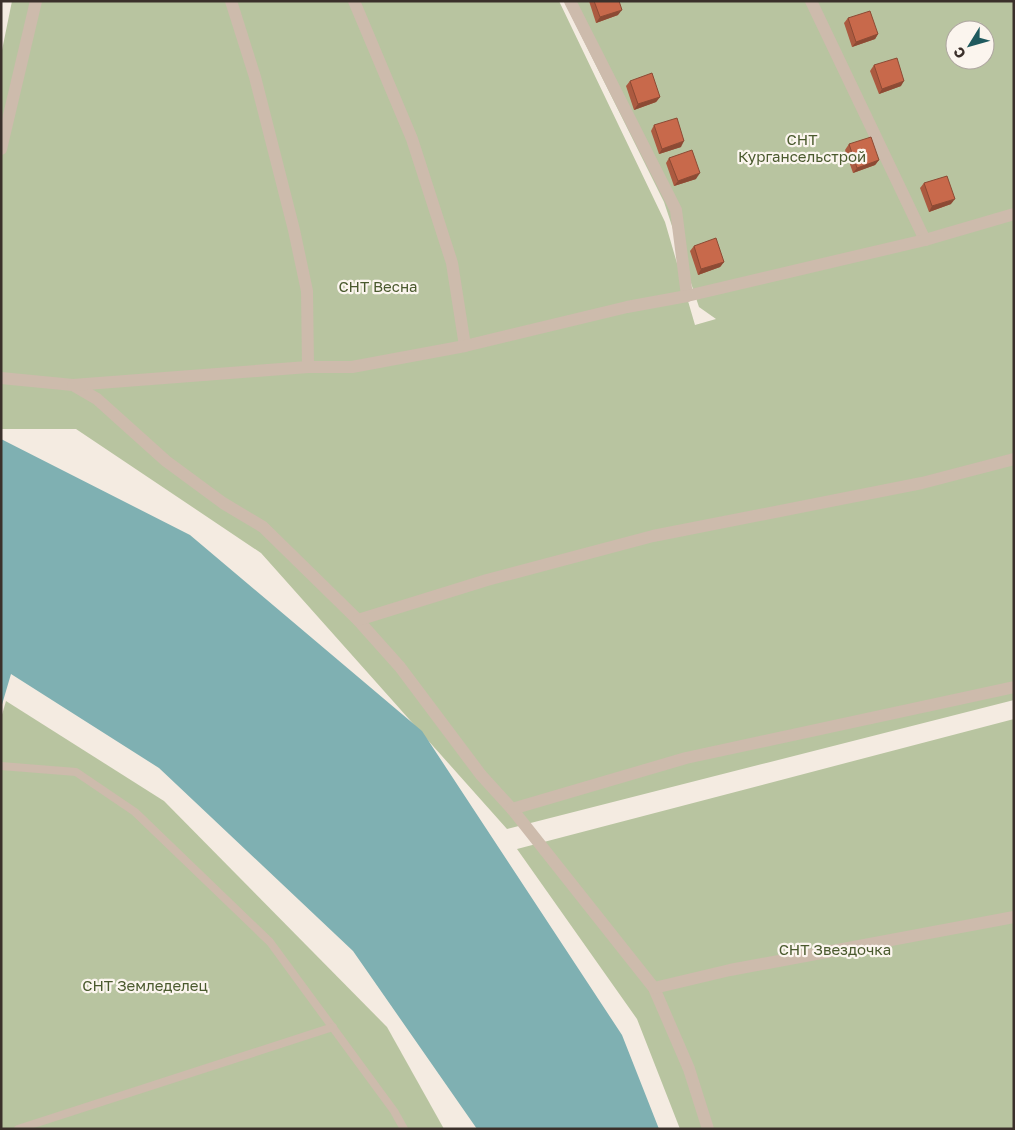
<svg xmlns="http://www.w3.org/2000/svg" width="1015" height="1130" font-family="'Golos Text',sans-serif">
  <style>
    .green { fill: #b8c4a0; fill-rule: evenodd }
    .water { fill: #7fb0b2 }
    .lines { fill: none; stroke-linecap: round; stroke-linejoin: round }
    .lane { stroke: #cdbbac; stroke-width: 8 }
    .street { stroke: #cdbbac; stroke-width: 12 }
    .wall { fill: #ac5a40 }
    .shaded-wall { fill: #8c4a34 }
    .building { fill: #c8694b; stroke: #8c4a34 }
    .labels { text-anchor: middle; stroke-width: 4.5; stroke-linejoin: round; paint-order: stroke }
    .park-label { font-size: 15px; fill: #4a5a2e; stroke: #fbf5ee }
  </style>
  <rect width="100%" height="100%" fill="#f4ebe1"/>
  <!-- green -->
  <g class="green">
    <path d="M 12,1 L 559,1 L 665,222 L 695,325 L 716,319 L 699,307 L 664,202 L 564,1 L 1014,1 L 1014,700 L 507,829 L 261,553 L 76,429 L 1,429 L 1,55 ZM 955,30 L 985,30 L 985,60 L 955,60 Z"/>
    <polygon points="6,701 164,801 387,1027 444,1129 1,1129 1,718"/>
    <polygon points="1014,719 1014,1129 680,1129 637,1019 517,849"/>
  </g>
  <!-- water -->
  <polygon class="water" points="1,439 190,535 422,731 622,1035 659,1129 477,1129 353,951 159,768 11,674 1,708"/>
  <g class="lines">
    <!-- lane -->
    <g class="lane">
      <polyline points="1,766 76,772 135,812 270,942 394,1111 404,1129"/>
      <polyline points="18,1129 333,1027"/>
    </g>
    <!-- street -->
    <g class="street">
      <polyline points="231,1 255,77 294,230 307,291 308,367"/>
      <polyline points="354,1 412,139 452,263 465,346"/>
      <polyline points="570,1 676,210 687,296"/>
      <polyline points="811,1 925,240"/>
      <polyline points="1,149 36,1"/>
      <polyline points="1,378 73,385 97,399 166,461 223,503 263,527 358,620 400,667 481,775 512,809 654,988 689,1069 708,1129"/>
      <polyline points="73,385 308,367 352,367 465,346 627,307 687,296 925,240 1014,214"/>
      <polyline points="358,620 487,580 653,536 922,483 1014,459"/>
      <polyline points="512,809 686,758 1014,687"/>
      <polyline points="654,988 730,970 1014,917"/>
    </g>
  </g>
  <!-- wall -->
  <g class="wall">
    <polygon points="589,1 619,1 618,15 596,23"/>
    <polygon points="848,18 878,34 875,39 852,47 844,23"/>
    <polygon points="874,65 901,86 879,94 870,71"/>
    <polygon points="630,81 660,97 656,102 634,110 626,86"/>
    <polygon points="654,125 681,147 659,154 651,131"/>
    <polygon points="849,144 879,160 875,165 853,173 845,150"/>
    <polygon points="669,158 696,179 674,186 666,163"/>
    <polygon points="924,183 951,204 929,212 920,188"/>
    <polygon points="694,246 724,262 720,267 698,275 690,251"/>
  </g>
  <!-- shaded-wall -->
  <g class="shaded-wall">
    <polygon points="622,10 618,15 596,23 600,17"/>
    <polygon points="878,34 875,39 852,47 856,42"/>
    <polygon points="904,81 901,86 879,94 882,89"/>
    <polygon points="660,97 656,102 634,110 638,104"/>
    <polygon points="684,141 681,147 659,154 662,149"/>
    <polygon points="879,160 875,165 853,173 857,168"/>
    <polygon points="700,173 696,179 674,186 678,181"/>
    <polygon points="955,199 951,204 929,212 932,206"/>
    <polygon points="724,262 720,267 698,275 701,269"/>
  </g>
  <!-- building -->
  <g class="building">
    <polygon points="594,1 619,1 622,10 600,17"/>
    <polygon points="870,11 878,34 856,42 848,18"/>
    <polygon points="897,58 904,81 882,89 874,65"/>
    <polygon points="652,73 660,97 638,104 630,81"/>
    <polygon points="677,118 684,141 662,149 654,125"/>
    <polygon points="871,137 879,160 857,168 849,144"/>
    <polygon points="692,150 700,173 678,181 669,158"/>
    <polygon points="947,176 955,199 932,206 924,183"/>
    <polygon points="716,238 724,262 701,269 694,246"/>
  </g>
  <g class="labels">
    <!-- park labels -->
    <g class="park-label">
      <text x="802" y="145">СНТ<tspan x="802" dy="17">Кургансельстрой</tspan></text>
      <text x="378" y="292">СНТ Весна</text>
      <text x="835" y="955">СНТ Звездочка</text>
      <text x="145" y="991">СНТ Земледелец</text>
    </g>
  </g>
  <!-- border -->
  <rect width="1015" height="1130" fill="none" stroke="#3b302b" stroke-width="5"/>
  <!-- north arrow -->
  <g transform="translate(970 45) rotate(233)"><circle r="24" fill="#fbf5ee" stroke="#aea6a0"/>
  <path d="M0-4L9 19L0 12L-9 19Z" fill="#1f5a5e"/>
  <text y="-8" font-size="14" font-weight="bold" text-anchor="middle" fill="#3b302b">С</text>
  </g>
</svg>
